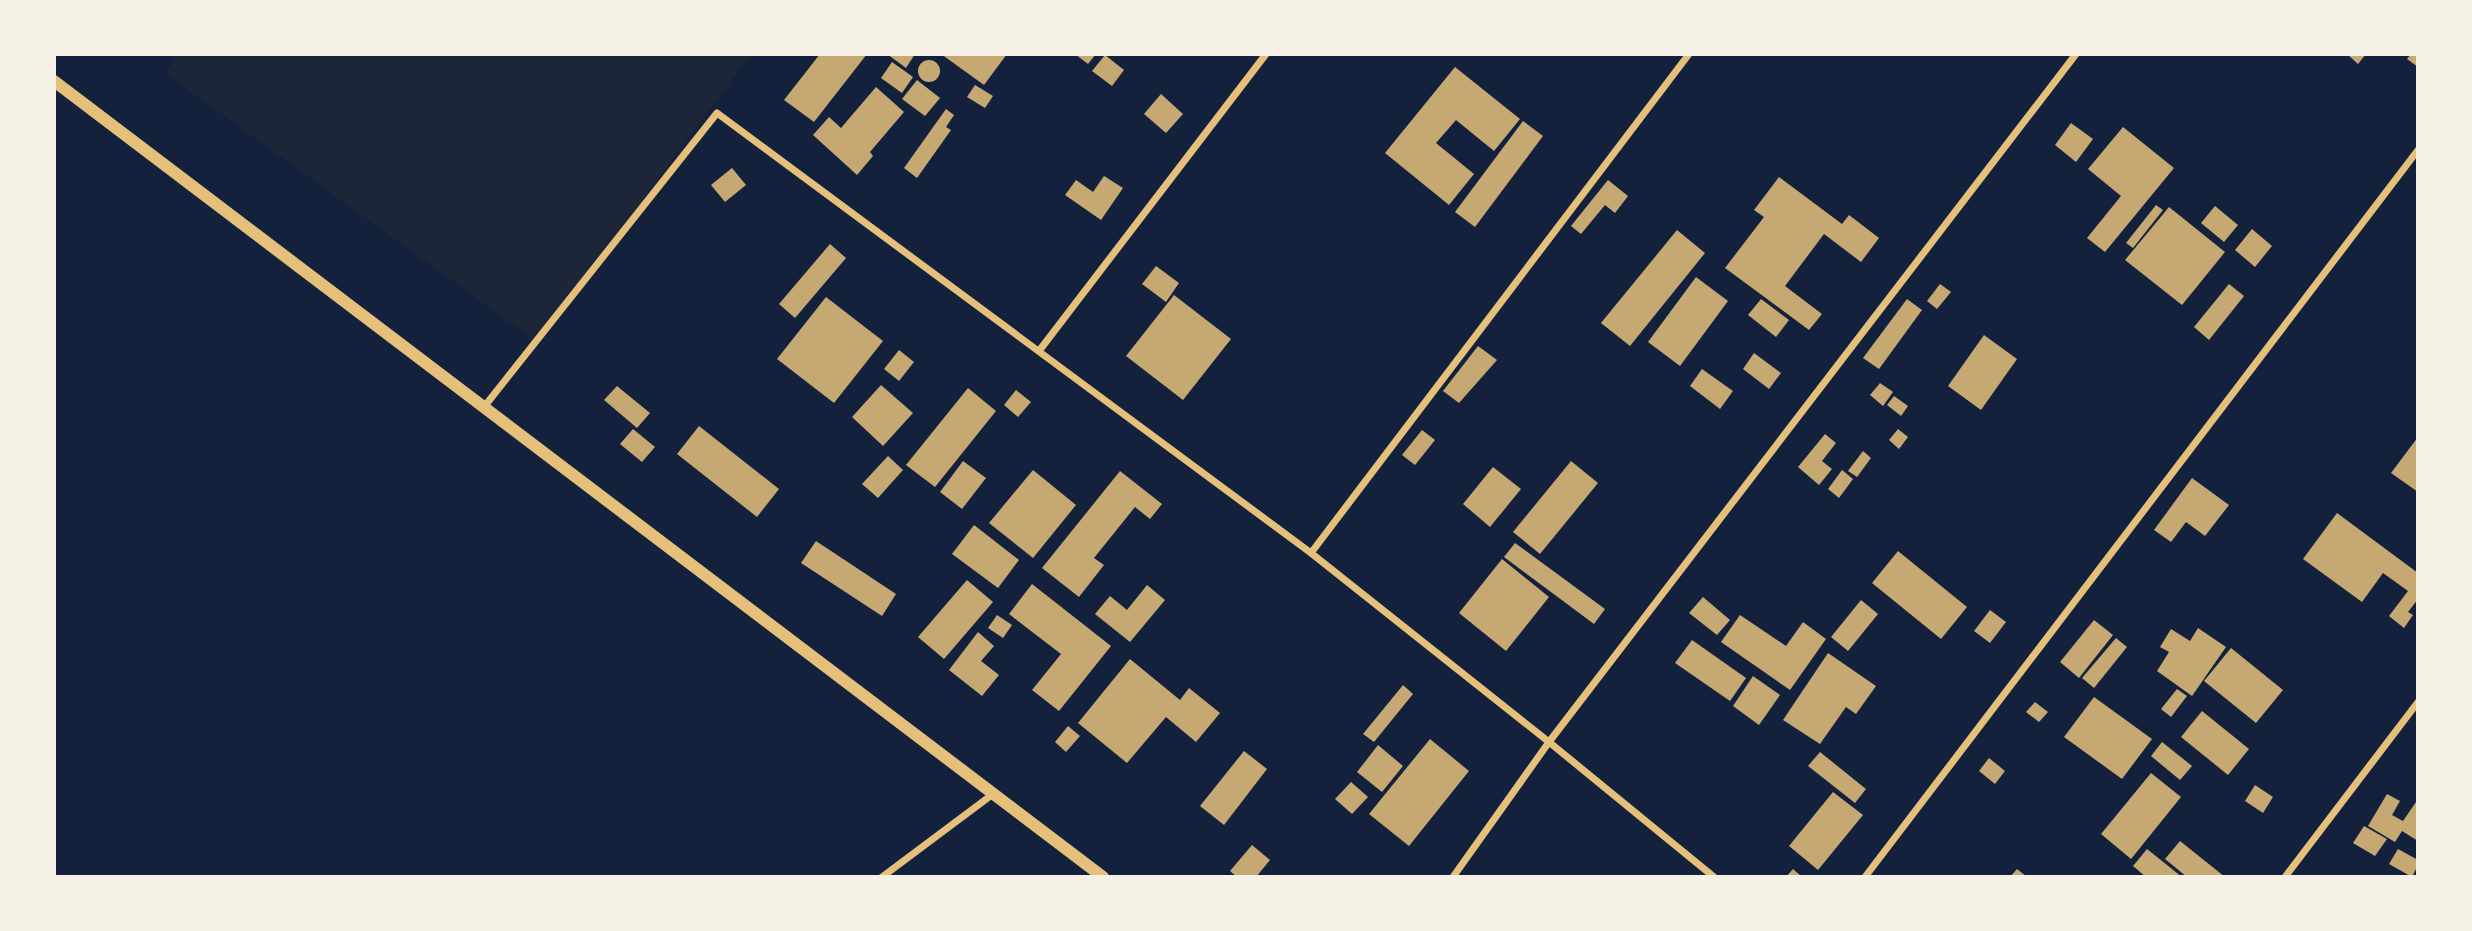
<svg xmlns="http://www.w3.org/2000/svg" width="2472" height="931" font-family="Ubuntu,sans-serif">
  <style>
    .green { fill: #1d2539 }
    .building { fill: #c6a872 }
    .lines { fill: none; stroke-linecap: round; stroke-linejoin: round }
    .minor { stroke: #e5c07b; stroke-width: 7 }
    .tertiary { stroke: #e5c07b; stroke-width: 12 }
  </style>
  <rect width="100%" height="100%" fill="#14213d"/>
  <!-- green -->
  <polygon class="green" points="179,54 751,54 537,342 165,73"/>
  <!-- building -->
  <g class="building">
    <polygon points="820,54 867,54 814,122 784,100"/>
    <polygon points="887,54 915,54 906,68"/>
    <polygon points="941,54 1007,54 984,85"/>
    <polygon points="1075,54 1096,54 1088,64"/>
    <polygon points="2347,54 2366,54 2358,64"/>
    <polygon points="2411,54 2418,54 2418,67 2407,59"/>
    <polygon points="1105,55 1124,70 1112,86 1092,71"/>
    <circle cx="929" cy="71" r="11"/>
    <polygon points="892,62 913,77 902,93 881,78"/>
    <polygon points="1455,67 1520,119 1494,151 1456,120 1436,143 1474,174 1449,205 1385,153"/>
    <polygon points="917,80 940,98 925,116 902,99"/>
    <polygon points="975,85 993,96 985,108 967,97"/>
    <polygon points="876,87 904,112 870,152 873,156 857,175 813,135 829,117 841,128"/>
    <polygon points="1161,94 1183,114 1166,133 1144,114"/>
    <polygon points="946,109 954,115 946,127 951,130 917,178 904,168"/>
    <polygon points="1523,121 1543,136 1475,227 1455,212"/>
    <polygon points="2071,123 2093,139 2076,162 2055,145"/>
    <polygon points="2123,127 2174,168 2105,252 2087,238 2121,196 2088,169"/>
    <polygon points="732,168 746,185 725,202 711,185"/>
    <polygon points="1104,176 1123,188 1101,220 1065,195 1076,180 1093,192"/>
    <polygon points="1779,177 1842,224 1849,215 1879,238 1861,262 1824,234 1785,286 1822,314 1809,330 1725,268 1764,217 1754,210"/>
    <polygon points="1608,180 1628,196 1615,213 1605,205 1581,234 1571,226"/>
    <polygon points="2156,205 2163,210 2133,248 2126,243"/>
    <polygon points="2215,206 2238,225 2224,242 2201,223"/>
    <polygon points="2169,207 2225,252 2182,305 2125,260"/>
    <polygon points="2252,229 2272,246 2255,267 2235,250"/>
    <polygon points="1677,230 1705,253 1630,346 1601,323"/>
    <polygon points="830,244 846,258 795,318 779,304"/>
    <polygon points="1156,266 1179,283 1166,302 1142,284"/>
    <polygon points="1696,277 1728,301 1680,366 1648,342"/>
    <polygon points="1940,284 1951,292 1937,309 1927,301"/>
    <polygon points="2229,284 2244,296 2209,340 2194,327"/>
    <polygon points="1174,295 1231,339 1183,400 1126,356"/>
    <polygon points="826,297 883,341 834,403 777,359"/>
    <polygon points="1761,299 1789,320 1776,337 1748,315"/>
    <polygon points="1907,299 1922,310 1879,369 1863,358"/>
    <polygon points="1984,335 2017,359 1981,410 1948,386"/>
    <polygon points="1478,346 1497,360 1459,403 1443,391"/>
    <polygon points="899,350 914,362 899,381 884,369"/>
    <polygon points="1754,353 1781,373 1769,389 1743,369"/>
    <polygon points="1702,369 1733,391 1720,409 1690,386"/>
    <polygon points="1880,383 1893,392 1883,406 1870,395"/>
    <polygon points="881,385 913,413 883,446 852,417"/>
    <polygon points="617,386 650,413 637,428 604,400"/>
    <polygon points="968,388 996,411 935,487 906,465"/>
    <polygon points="1016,390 1031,402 1018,417 1004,405"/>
    <polygon points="1894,396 1908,406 1901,416 1887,405"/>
    <polygon points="699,426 779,489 757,517 677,454"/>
    <polygon points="633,429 655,447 642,462 620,444"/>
    <polygon points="1898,429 1908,437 1899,449 1889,440"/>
    <polygon points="1422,430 1435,440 1415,465 1402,455"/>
    <polygon points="1825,434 1836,443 1822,461 1832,469 1819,485 1798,467"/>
    <polygon points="2418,437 2418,492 2391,473"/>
    <polygon points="1863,451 1871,458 1857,477 1848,471"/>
    <polygon points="888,456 903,470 878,498 862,484"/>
    <polygon points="963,461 986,478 962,509 940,492"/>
    <polygon points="1571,461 1598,483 1540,554 1513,532"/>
    <polygon points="1493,467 1521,489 1490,527 1463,504"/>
    <polygon points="1033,470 1076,505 1033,558 989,523"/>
    <polygon points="1842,470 1853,479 1839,498 1828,489"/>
    <polygon points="1120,471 1162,504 1150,519 1135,507 1094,558 1104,565 1079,597 1042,568"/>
    <polygon points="2192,478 2229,505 2205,536 2186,522 2171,542 2154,530"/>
    <polygon points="2337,513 2418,573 2418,599 2408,612 2413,615 2404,628 2389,616 2408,591 2383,573 2362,602 2303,559"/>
    <polygon points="974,525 1019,560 998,588 952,554"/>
    <polygon points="816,541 896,594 882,616 801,563"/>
    <polygon points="1515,543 1605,609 1594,624 1504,557"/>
    <polygon points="1898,551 1967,607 1941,639 1872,583"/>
    <polygon points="1502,559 1549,597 1506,651 1459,613"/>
    <polygon points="967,580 993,602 944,659 918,637"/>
    <polygon points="1032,584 1111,646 1059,711 1032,690 1061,654 1009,614"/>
    <polygon points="1147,585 1165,600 1130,642 1095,614 1110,596 1127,610"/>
    <polygon points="1703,597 1730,620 1717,635 1689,613"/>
    <polygon points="1861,600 1878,614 1848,651 1831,637"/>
    <polygon points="1990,610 2006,622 1990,643 1974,631"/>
    <polygon points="997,615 1012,625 1003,638 988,628"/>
    <polygon points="1740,615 1786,646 1803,622 1826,639 1790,690 1721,642"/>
    <polygon points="2094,620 2113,635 2079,678 2060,662"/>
    <polygon points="2198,628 2226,647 2192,696 2157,671 2169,652 2160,647 2171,629 2190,641"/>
    <polygon points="978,632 994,646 981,661 999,675 982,696 949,670"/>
    <polygon points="2116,638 2127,647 2094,688 2082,678"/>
    <polygon points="1692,640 1746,678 1730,701 1675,663"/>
    <polygon points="2231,648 2283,690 2256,723 2204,681"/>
    <polygon points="1828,653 1876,686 1856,714 1846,707 1820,744 1783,720"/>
    <polygon points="1130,659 1180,700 1189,688 1220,713 1196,742 1166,717 1127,763 1078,723"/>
    <polygon points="1753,676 1780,695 1759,725 1733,706"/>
    <polygon points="1403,685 1413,694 1374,742 1363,734"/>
    <polygon points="2177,689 2187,696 2171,717 2161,709"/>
    <polygon points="2094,697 2152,739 2122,779 2064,737"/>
    <polygon points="2035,702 2048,712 2039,722 2026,712"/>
    <polygon points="2202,711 2249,749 2228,775 2181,737"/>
    <polygon points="1068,726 1080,736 1066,752 1055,742"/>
    <polygon points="1430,739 1469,771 1409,846 1369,814"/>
    <polygon points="2162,742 2192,766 2180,780 2151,756"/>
    <polygon points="1378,745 1403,766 1382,792 1357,772"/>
    <polygon points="1244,751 1267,769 1224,825 1200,806"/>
    <polygon points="1820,752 1866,789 1855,803 1808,766"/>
    <polygon points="1989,758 2005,771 1995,784 1979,771"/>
    <polygon points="2151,773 2181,797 2131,859 2101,834"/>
    <polygon points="1351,782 1368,797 1352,814 1335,799"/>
    <polygon points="2255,785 2273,797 2263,813 2245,801"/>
    <polygon points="1833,792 1863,815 1818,870 1789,846"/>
    <polygon points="2387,794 2400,801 2392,815 2403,821 2418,799 2418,841 2402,831 2395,842 2368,826"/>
    <polygon points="2364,826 2387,839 2375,856 2353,843"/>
    <polygon points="2180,841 2225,877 2187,877 2165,859"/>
    <polygon points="1252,845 1270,860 1256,877 1237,877 1230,871"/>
    <polygon points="2147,849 2182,877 2146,877 2133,866"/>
    <polygon points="2398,849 2418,860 2418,865 2412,877 2389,864"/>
    <polygon points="1793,869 1802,877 1786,877"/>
    <polygon points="2017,869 2027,877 2010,877"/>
  </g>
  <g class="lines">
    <!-- minor -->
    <g class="minor">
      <polyline points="1039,351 1266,54"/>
      <polyline points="484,407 717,113 1311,553 1549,742 1714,877"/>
      <polyline points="1311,553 1689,54"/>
      <polyline points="882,877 993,794"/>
      <polyline points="1453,877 1549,742 2076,54"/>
      <polyline points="1865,877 2418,150"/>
      <polyline points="2285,877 2418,702"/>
    </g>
    <!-- tertiary -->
    <polyline class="tertiary" points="54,81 1103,877"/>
  </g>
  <!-- border -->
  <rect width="2472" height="931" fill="none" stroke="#f6f1e7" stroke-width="112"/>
</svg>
